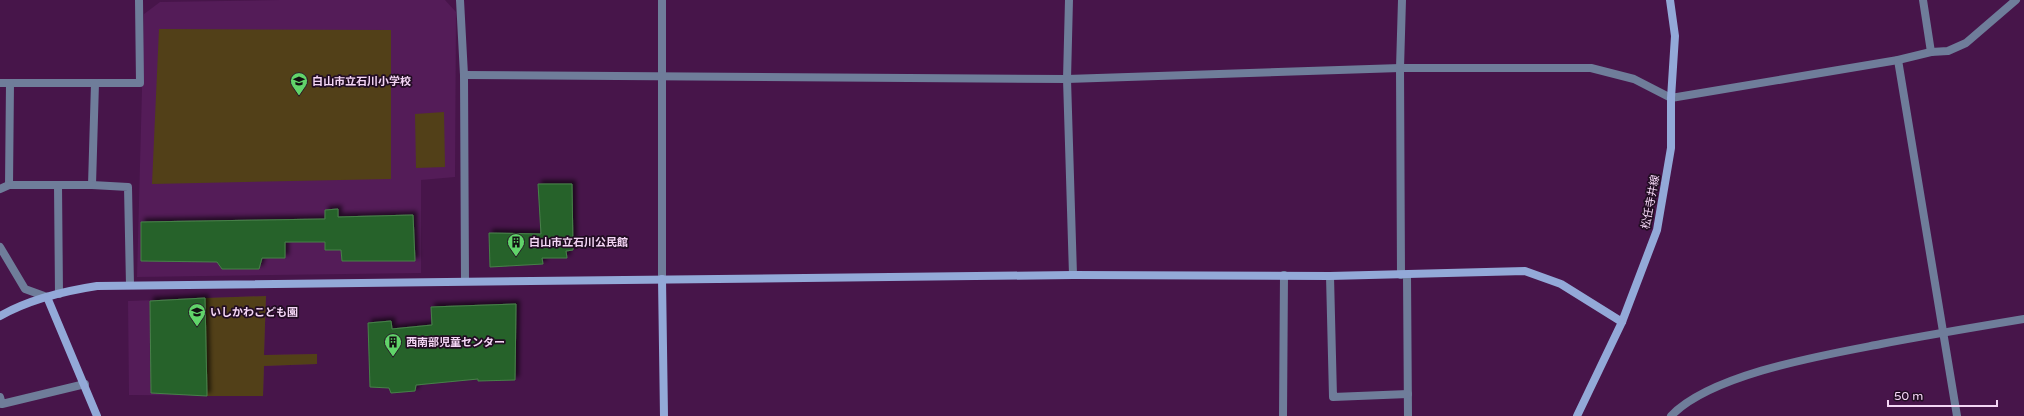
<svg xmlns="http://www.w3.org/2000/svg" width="2024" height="416" font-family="'Varela Round','Noto Sans JP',sans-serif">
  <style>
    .built { fill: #541c58 }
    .green { fill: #524018 }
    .building { fill: #27622b; stroke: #478149; filter: url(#shadow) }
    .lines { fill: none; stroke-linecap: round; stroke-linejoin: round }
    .street { stroke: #6f7d9a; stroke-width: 8 }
    .secondary { stroke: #93a9d8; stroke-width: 8 }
    .labels { text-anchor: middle; stroke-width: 3.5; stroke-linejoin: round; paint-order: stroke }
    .poi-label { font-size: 11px; font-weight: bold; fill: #f4d6f5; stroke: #220d23; text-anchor: start }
    .street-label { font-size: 11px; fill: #f4d6f5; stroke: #220d23 }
  </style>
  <defs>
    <filter id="shadow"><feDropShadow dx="3.5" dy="-3.5" stdDeviation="2" flood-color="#0009"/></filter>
  </defs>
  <rect width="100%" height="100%" fill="#47154a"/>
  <!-- built -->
  <g class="built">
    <polygon points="281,0 445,0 456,12 455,177 421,180 421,273 137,277 144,14 160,2"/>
    <polygon points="266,296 264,355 317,354 317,364 264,366 263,396 129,395 128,301"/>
  </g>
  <!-- green -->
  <g class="green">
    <polygon points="159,29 391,30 391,179 152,184"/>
    <polygon points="444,112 445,167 416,168 415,114"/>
    <polygon points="266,296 264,355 317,354 317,364 264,366 263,396 207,396 205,298"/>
  </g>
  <!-- building -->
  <g class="building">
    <polygon points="538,184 572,184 573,250 566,251 567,258 542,258 543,264 490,267 489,233 541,234"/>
    <polygon points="338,209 338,217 413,215 415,261 342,261 341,250 325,250 325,242 285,242 285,258 262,258 259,269 222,269 217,262 141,261 141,222 325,219 325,210"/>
    <polygon points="205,298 207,396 151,393 150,301"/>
    <polygon points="516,304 515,380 478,381 478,379 416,385 415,391 391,393 389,388 370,387 368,323 391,321 392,329 432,325 431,307"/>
  </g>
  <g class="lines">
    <!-- street -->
    <g class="street">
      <polyline points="460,0 464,75 465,281"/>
      <polyline points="662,0 662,279"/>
      <polyline points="1069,0 1067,79 1073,275"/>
      <polyline points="1923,0 1931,52"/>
      <polyline points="1898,60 1957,416"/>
      <polyline points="464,75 1067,79 1400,68 1591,68 1634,79 1671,98 1898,60 1931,52 1948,51 1966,43 2016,0"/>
      <polyline points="0,83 140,83 139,0"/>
      <polyline points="95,83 92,185 128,187 130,285"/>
      <polyline points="9,185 10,83"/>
      <polyline points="58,185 59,294"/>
      <polyline points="0,189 9,185 92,185"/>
      <polyline points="0,247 25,289 47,297"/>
      <polyline points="1401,275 1400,68 1402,0"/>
      <polyline points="1407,275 1408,416"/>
      <polyline points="1330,276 1333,397 1408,394"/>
      <polyline points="0,397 2,404 85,384"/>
      <polyline points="1283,416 1284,275"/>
      <path d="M 1671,416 C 1711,374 1824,355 1881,344 C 1928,335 1976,327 2024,319"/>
    </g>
    <!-- secondary -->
    <g class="secondary">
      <polyline points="662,279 664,416"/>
      <polyline points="47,297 97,416"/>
      <path d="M 0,316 C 30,299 64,291 97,286 L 1073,275 L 1330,276 L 1525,271 L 1561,284 L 1622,322"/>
      <polyline points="1577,416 1622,322 1657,230 1671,148 1671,98 1675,36 1670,0"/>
    </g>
  </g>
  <!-- icons -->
  <defs>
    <g id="school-pin" transform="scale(0.9)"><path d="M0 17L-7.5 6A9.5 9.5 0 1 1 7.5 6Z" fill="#61d46a" stroke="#220d23"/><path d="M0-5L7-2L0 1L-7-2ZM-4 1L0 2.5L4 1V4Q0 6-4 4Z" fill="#111"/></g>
    <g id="building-pin" transform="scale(0.9)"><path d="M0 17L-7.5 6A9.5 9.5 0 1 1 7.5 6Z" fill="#61d46a" stroke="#220d23"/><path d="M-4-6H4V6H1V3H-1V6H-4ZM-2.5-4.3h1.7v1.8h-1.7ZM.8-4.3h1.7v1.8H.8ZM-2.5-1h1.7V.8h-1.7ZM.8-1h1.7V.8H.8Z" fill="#111"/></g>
  </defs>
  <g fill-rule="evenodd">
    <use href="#school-pin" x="299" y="81"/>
    <use href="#building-pin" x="516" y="242"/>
    <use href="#school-pin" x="197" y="312"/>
    <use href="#building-pin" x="393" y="342"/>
  </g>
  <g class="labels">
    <!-- poi labels -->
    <g class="poi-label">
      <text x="312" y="85">白山市立石川小学校</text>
      <text x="529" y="246">白山市立石川公民館</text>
      <text x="210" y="316">いしかわこども園</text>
      <text x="406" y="346">西南部児童センター</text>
    </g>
    <!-- street labels -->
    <g class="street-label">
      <text transform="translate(1650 202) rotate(-79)" y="4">松任寺井線</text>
    </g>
  </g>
  <!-- scale -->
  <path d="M1888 400v6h109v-6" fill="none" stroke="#f4d6f5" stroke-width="2"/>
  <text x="1894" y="400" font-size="12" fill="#f4d6f5" stroke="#220d23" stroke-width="3" paint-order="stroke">50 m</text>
</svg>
